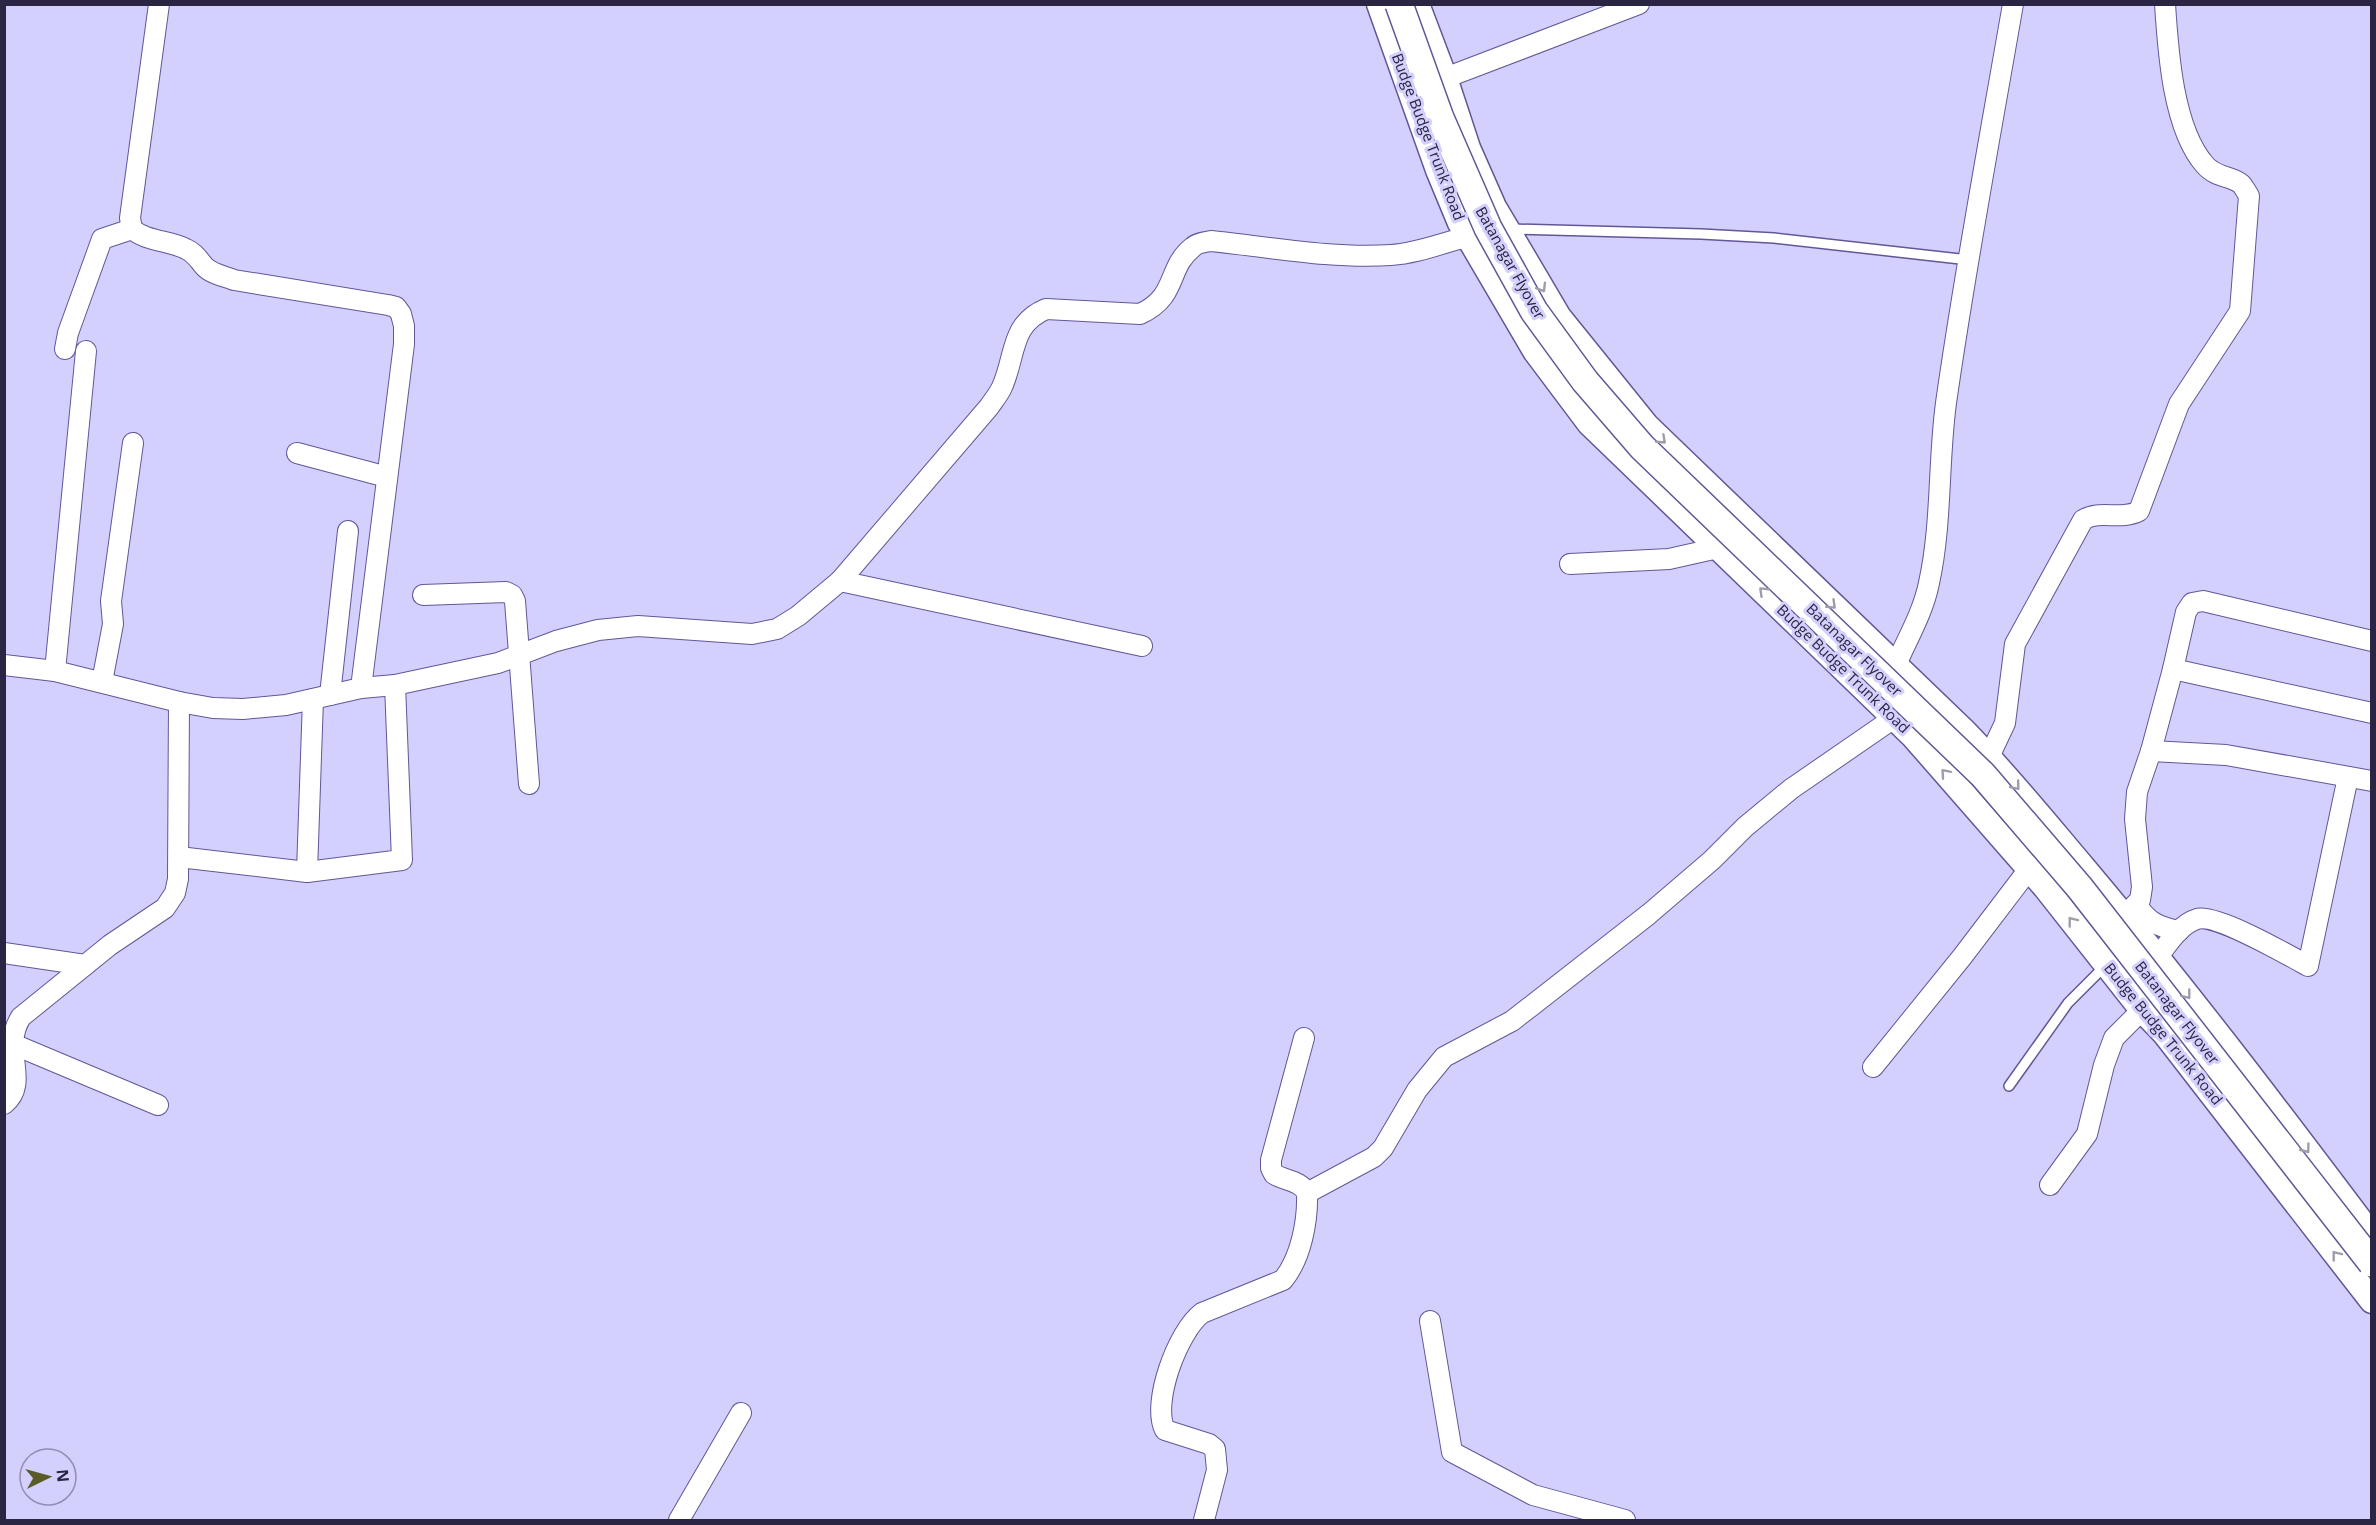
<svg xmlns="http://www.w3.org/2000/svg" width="2376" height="1525" font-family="'Open Sans',sans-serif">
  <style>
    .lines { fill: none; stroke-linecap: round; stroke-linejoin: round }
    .service-casing { stroke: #615798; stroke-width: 12 }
    .minor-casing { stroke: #615798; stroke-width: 22 }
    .tertiary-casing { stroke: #615798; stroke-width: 27 }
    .service { stroke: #fff; stroke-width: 9 }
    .minor { stroke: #fff; stroke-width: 20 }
    .tertiary { stroke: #fff; stroke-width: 24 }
    .secondary-bridge-casing { stroke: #615798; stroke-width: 30; stroke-linecap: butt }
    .secondary-bridge { stroke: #fff; stroke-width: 27 }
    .oneway { stroke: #9f9daa }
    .labels { text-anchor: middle; stroke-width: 6; stroke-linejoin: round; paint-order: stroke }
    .street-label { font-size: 15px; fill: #2a2542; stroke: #d4d0fd }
  </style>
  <rect width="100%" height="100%" fill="#d4d0fd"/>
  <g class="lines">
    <!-- service casing -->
    <g class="service-casing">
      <g id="service">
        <polyline points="1511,229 1701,234 1774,238 1969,260"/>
        <polyline points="2009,1086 2068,1003 2106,965"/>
      </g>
    </g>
    <!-- minor casing -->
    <g class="minor-casing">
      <g id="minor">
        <path d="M 159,4 L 130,218 L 132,229 C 147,242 169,240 186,249 C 195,253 198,259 204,266 C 211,274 224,276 234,280 L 388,305 L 396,307 L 401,314 L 404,326 L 404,344 L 361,688"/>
        <polyline points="1445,78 1639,4"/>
        <polyline points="65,349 68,333 102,239 132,229"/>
        <polyline points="297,453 387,477"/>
        <polyline points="1570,564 1669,559 1718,548"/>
        <polyline points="840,581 1142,646"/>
        <polyline points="423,595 506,592 512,595 515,601 529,784"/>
        <path d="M 4,665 L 55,671 L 179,702 L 213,708 L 243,709 L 286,705 L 361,688 L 395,685 L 498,663 L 556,641 L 598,630 L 638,626 L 752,634 L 777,629 L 798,616 L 840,581 L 989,407 C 993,401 999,394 1002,387 C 1016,356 1010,324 1046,309 L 1140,314 C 1179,296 1166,268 1193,247 C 1197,243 1205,242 1211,241 C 1270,247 1332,259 1391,255 C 1423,253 1450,239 1481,234"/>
        <path d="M 1895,667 C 1907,639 1923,613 1929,583 C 1942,524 1938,462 1946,403 C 1965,269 1990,137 2013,4"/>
        <polyline points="2173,669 2372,713"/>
        <polyline points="55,671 86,351"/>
        <polyline points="102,682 113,624 111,601 133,443"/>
        <polyline points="330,695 348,531"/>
        <polyline points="2151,751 2226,755 2372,781"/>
        <path d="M 1989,757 L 2005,723 L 2015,644 L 2083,520 C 2100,509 2120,521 2139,511 L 2179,404 L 2240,311 L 2249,196 C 2247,193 2244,187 2241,184 C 2232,176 2216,178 2205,165 C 2173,129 2168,51 2165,4"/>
        <polyline points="179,857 307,872 402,860 395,685"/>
        <polyline points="307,872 313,699"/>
        <path d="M 2136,904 C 2148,922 2158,927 2179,931"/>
        <polyline points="2124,916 2140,900 2142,887 2135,819 2137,792 2151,751 2173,669 2186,612 2192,603 2203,601 2372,641"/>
        <polyline points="4,953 85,965"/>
        <path d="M 2157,958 C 2167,945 2180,924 2197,919 C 2215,913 2290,956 2308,966 L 2348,777"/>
        <polyline points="8,1042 158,1105"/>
        <polyline points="1873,1067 1962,957 2029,869"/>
        <path d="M 4,1104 C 31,1082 0,1050 21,1017 L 110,945 L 165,908 L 175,893 L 178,879 L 179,702"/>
        <polyline points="2050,1185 2087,1134 2104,1065 2114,1038 2142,1010"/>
        <polyline points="1307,1193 1374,1157 1383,1148 1417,1090 1444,1057 1512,1021 1530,1007 1649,914 1712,860 1745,827 1791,789 1894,718"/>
        <polyline points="1430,1321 1452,1452 1533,1495 1625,1520"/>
        <polyline points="679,1520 741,1413"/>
        <path d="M 1204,1520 L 1217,1470 L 1215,1449 L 1209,1444 L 1165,1430 C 1151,1403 1178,1331 1202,1313 L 1283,1280 C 1301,1258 1308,1221 1307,1193 C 1300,1180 1285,1181 1274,1174 L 1271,1168 L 1271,1160 L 1304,1038"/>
      </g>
    </g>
    <!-- tertiary casing -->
    <g class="tertiary-casing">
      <g id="tertiary">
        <polyline points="1379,4 1438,170 1460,223 1535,351 1589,423 1913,736 2045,887 2142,1010 2165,1034 2372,1301"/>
        <path d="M 1417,4 L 1445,78 L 1468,148 L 1494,207 L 1559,317 L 1647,426 L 1964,731 C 2006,774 2044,821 2083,867 C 2184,987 2278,1111 2372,1236"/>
      </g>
    </g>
    <!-- service -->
    <use href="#service" class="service"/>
    <!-- minor -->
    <use href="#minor" class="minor"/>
    <!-- tertiary -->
    <use href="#tertiary" class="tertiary"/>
    <!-- secondary-bridge casing -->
    <g class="secondary-bridge-casing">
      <polyline id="secondary-bridge" points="1399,4 1440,118 1488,228 1534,311 1585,381 1642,447 1983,775 2080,888 2372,1263"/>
    </g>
    <!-- secondary-bridge -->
    <use href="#secondary-bridge" class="secondary-bridge"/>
  </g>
  <!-- one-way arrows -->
  <defs><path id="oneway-chevron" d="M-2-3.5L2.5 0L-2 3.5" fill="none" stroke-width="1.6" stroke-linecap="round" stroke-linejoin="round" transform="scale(1.5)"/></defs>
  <g class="oneway">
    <use href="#oneway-chevron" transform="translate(1542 288) rotate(59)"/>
    <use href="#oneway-chevron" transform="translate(1662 440) rotate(43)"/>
    <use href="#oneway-chevron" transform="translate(1763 591) rotate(-136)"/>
    <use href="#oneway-chevron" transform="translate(1832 605) rotate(44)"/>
    <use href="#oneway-chevron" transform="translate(1945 773) rotate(-131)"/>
    <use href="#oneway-chevron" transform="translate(2016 786) rotate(50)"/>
    <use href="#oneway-chevron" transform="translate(2072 921) rotate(-128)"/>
    <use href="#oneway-chevron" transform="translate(2187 995) rotate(52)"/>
    <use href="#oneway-chevron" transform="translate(2306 1149) rotate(53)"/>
    <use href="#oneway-chevron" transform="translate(2336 1255) rotate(-128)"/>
  </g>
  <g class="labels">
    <!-- street labels -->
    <g class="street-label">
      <text transform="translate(1428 137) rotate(69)" y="5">Budge Budge Trunk Road</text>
      <text transform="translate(1510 263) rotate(61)" y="5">Batanagar Flyover</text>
      <text transform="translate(1854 650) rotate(44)" y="5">Batanagar Flyover</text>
      <text transform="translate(1843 669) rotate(44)" y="5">Budge Budge Trunk Road</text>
      <text transform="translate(2177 1013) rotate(52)" y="5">Batanagar Flyover</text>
      <text transform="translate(2163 1034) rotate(51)" y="5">Budge Budge Trunk Road</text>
    </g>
  </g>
  <!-- border -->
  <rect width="2376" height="1525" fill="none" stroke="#2a2542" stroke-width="12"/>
  <!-- north arrow -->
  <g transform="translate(48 1477) rotate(85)"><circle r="28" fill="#d4d0fd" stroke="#908cb2" stroke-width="1.5"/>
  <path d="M0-4.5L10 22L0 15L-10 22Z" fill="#5b5b28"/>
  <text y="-9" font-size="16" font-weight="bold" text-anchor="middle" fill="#2a2542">N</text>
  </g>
</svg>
